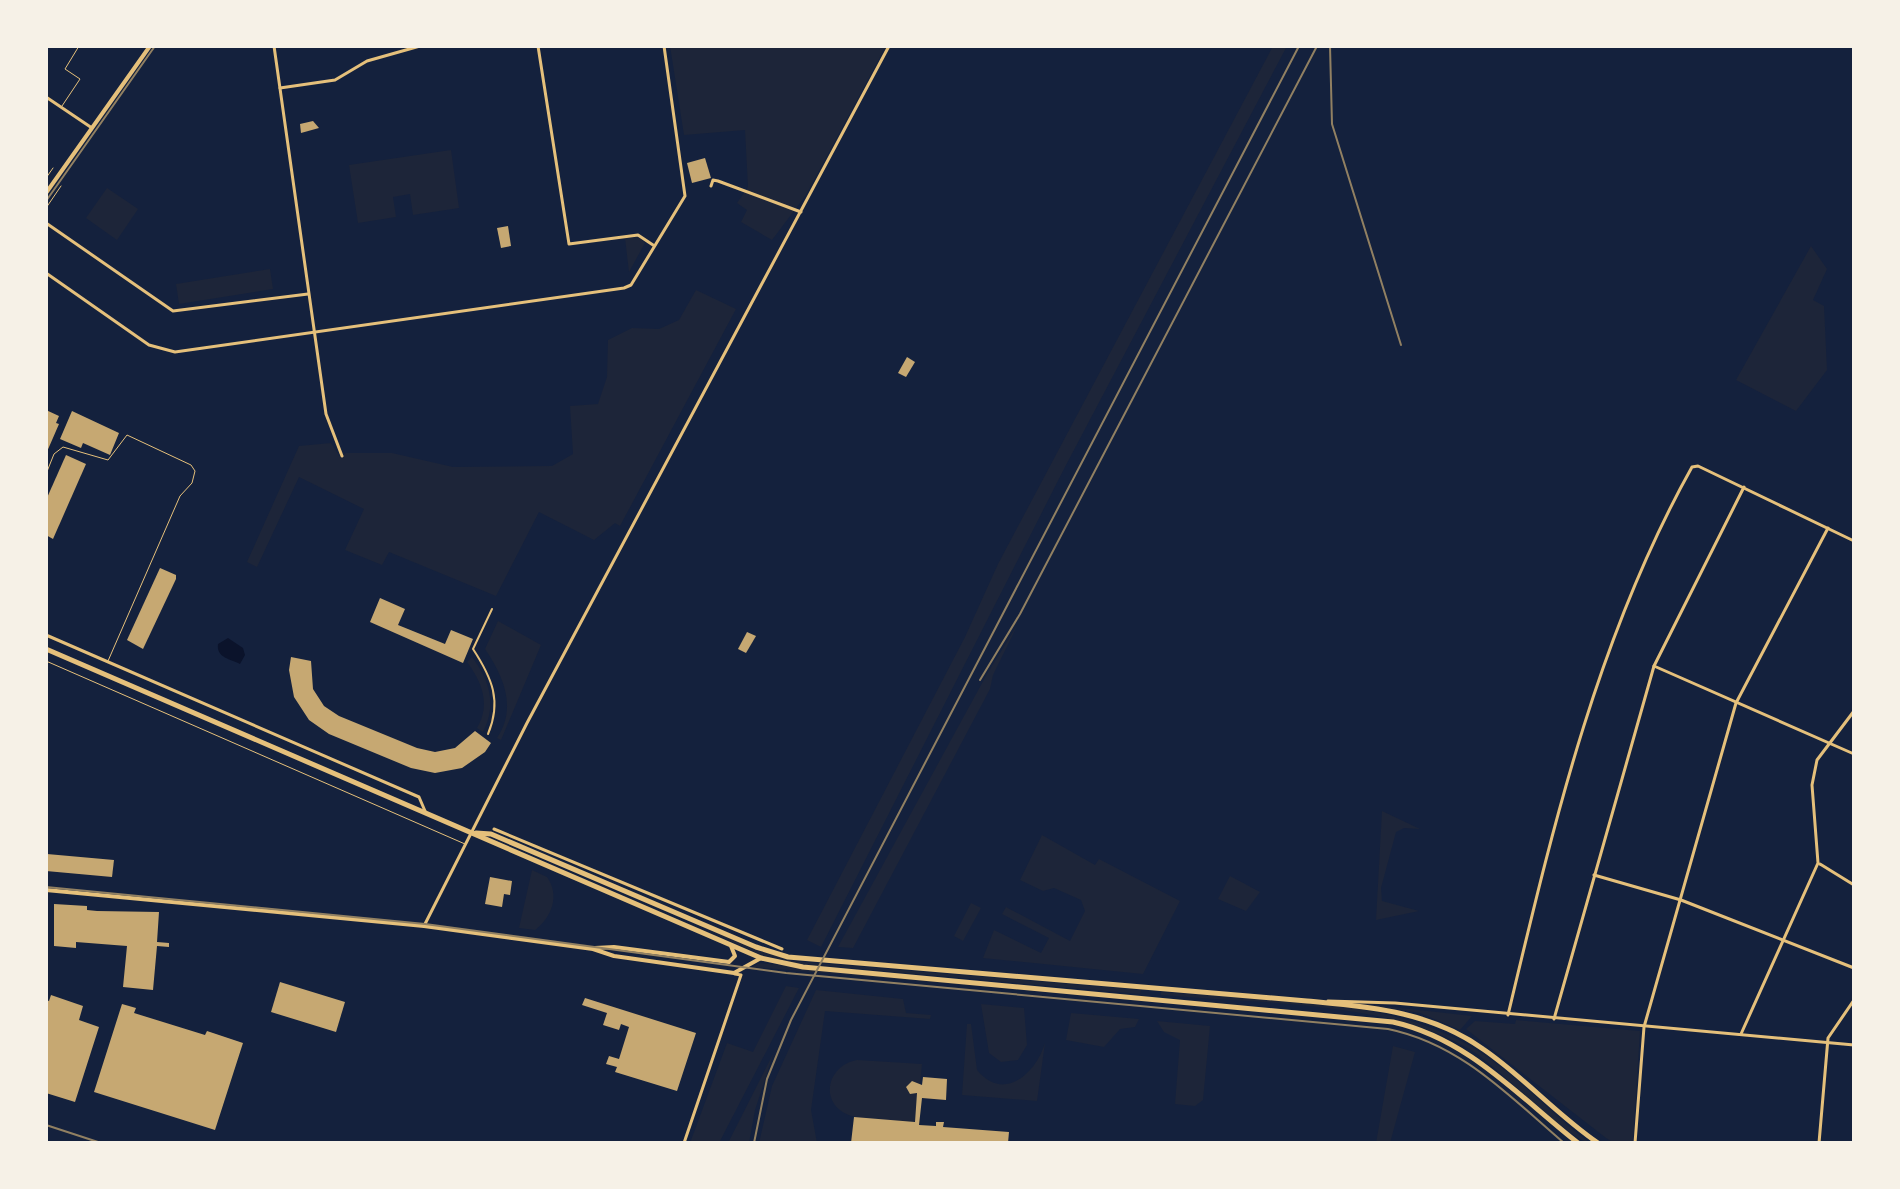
<svg xmlns="http://www.w3.org/2000/svg" width="1900" height="1189" font-family="'Noto Serif',serif">
  <style>
    .green { fill: #1d2539 }
    .water { fill: #0b132b }
    .building { fill: #c6a872 }
    .lines { fill: none; stroke-linecap: round; stroke-linejoin: round }
    .path { stroke: #e5c07b; stroke-width: 1 }
    .service { stroke: #e5c07b; stroke-width: 1 }
    .pedestrian { stroke: #e5c07b; stroke-width: 2 }
    .minor { stroke: #e5c07b; stroke-width: 3 }
    .tertiary { stroke: #e5c07b; stroke-width: 4 }
    .primary { stroke: #e5c07b; stroke-width: 5 }
    .tram { stroke: #918062; stroke-width: 2 }
    .rail { stroke: #918062; stroke-width: 2 }
  </style>
  <rect width="100%" height="100%" fill="#14213d"/>
  <!-- green -->
  <g class="green">
    <polygon points="670,46 886,46 806,195 772,240 741,222 747,210 737,203 748,187 745,130 684,135"/>
    <polygon points="1273,46 1287,46 1065,467 821,947 807,940 965,637 998,564"/>
    <polygon points="451,150 459,208 413,215 410,194 393,197 396,217 358,223 349,165"/>
    <polygon points="107,188 138,209 117,240 86,218"/>
    <polygon points="639,237 645,243 629,272 625,238"/>
    <polygon points="1811,246 1827,269 1813,300 1824,306 1827,370 1796,411 1736,380"/>
    <polygon points="270,269 273,289 179,304 176,284"/>
    <polygon points="696,290 736,309 620,526 615,523 594,540 539,512 496,596 389,552 382,565 345,550 364,509 299,477 257,567 247,562 299,446 331,443 340,457 346,453 392,453 453,467 552,466 573,454 570,406 598,404 607,377 608,340 632,328 659,329 679,320"/>
    <path d="M 498,621 L 541,645 L 501,740 L 497,738 C 517,708 504,677 485,649 Z"/>
    <polygon points="1018,624 993,675 990,689 853,948 838,947 987,674"/>
    <path d="M 472,657 C 490,681 497,705 483,732 L 477,728 C 491,705 482,682 467,662 Z"/>
    <polygon points="1382,811 1420,829 1404,828 1396,832 1381,888 1382,901 1419,911 1376,920"/>
    <polygon points="1042,835 1095,865 1099,859 1180,901 1143,974 983,958 994,930 1041,953 1049,938 1002,914 1006,907 1070,941 1085,911 1081,900 1054,888 1043,891 1020,880"/>
    <path d="M 532,870 L 547,877 C 560,895 552,917 535,930 L 519,928 Z"/>
    <polygon points="1230,876 1260,892 1246,911 1218,899"/>
    <polygon points="971,903 981,908 963,941 954,936"/>
    <polygon points="704,929 793,961 1141,990 1140,994 793,963 759,954"/>
    <polygon points="759,963 1140,1000 752,967"/>
    <polygon points="786,986 799,988 719,1143 690,1143 727,1043 753,1052"/>
    <polygon points="816,990 903,999 906,1013 931,1015 930,1019 825,1011 811,1110 817,1143 759,1143 772,1086"/>
    <path d="M 1161,992 C 1261,1000 1390,996 1477,1050 C 1518,1076 1551,1114 1590,1143 C 1571,1142 1496,1065 1471,1050 C 1387,1000 1258,1004 1161,995 Z"/>
    <polygon points="1357,1003 1472,1016 1460,1030 1420,1013"/>
    <polygon points="981,1004 1024,1008 1027,1045 1018,1060 1001,1062 989,1053"/>
    <polygon points="1071,1013 1139,1019 1135,1027 1120,1029 1104,1047 1066,1040"/>
    <polygon points="1516,1020 1640,1031 1633,1143 1614,1143 1606,1138 1466,1029 1475,1021 1515,1024"/>
    <polygon points="1157,1021 1210,1026 1203,1100 1195,1106 1175,1104 1180,1040 1164,1032"/>
    <path d="M 967,1024 L 971,1024 L 977,1070 C 1004,1103 1036,1073 1045,1043 L 1037,1101 L 962,1095 Z"/>
    <polygon points="1393,1046 1415,1052 1390,1143 1376,1143"/>
    <polygon points="774,1052 755,1110 749,1143 728,1143"/>
    <path d="M 857,1060 L 922,1064 L 920,1085 L 912,1081 L 906,1087 L 910,1094 L 917,1093 L 915,1122 C 895,1120 871,1122 852,1116 C 819,1106 825,1066 857,1060 Z"/>
  </g>
  <!-- water -->
  <path class="water" d="M 228,638 L 243,648 L 245,655 L 240,664 C 231,659 216,658 218,644 Z"/>
  <!-- building -->
  <g class="building">
    <polygon points="313,121 319,128 301,133 300,124"/>
    <polygon points="705,158 711,178 692,183 687,163"/>
    <polygon points="508,226 511,246 501,248 497,228"/>
    <polygon points="907,357 915,362 906,377 898,373"/>
    <polygon points="46,410 59,416 56,423 59,424 46,454"/>
    <polygon points="72,411 119,433 110,455 83,443 81,448 60,439"/>
    <polygon points="66,455 86,464 53,539 46,535 46,500"/>
    <polygon points="160,568 176,575 176,579 143,649 127,640"/>
    <polygon points="380,598 405,609 398,625 445,644 451,630 473,639 463,663 370,622"/>
    <polygon points="747,632 756,636 746,653 738,649"/>
    <polygon points="291,657 311,661 313,689 324,706 339,716 417,748 435,752 455,748 475,731 491,743 485,752 462,768 435,773 411,768 329,734 309,720 294,697 289,670"/>
    <polygon points="47,854 114,860 112,877 46,871"/>
    <polygon points="490,877 512,881 510,895 504,894 502,907 485,904"/>
    <polygon points="54,904 87,906 87,910 97,911 159,912 157,942 169,943 169,947 157,946 153,990 123,987 127,946 76,942 76,948 54,946"/>
    <polygon points="280,982 345,1002 336,1032 271,1012"/>
    <polygon points="51,995 83,1006 79,1020 99,1027 75,1102 46,1093 46,1000 49,1001"/>
    <polygon points="585,998 696,1033 677,1091 615,1072 617,1067 606,1064 609,1056 619,1059 629,1027 621,1024 619,1030 603,1025 607,1013 582,1005"/>
    <polygon points="122,1004 136,1008 134,1013 205,1035 207,1031 243,1043 215,1130 94,1092"/>
    <polygon points="923,1077 947,1079 946,1100 922,1098 919,1125 936,1126 936,1122 944,1122 943,1127 1009,1132 1008,1143 851,1143 854,1117 915,1122 917,1093 910,1094 906,1087 912,1081 922,1085"/>
  </g>
  <g class="lines">
    <!-- path -->
    <g class="path">
      <polyline points="46,178 53,168"/>
      <polyline points="46,208 61,186"/>
    </g>
    <!-- service -->
    <g class="service">
      <polyline points="62,106 80,79 65,69 79,46"/>
      <polyline points="46,474 54,454 63,447 108,460 127,435 191,465 195,471 192,483 180,496 108,661"/>
      <polyline points="46,661 465,844"/>
    </g>
    <!-- pedestrian -->
    <path class="pedestrian" d="M 488,734 C 502,701 492,678 473,649 L 492,609"/>
    <!-- minor -->
    <g class="minor">
      <polyline points="274,46 326,414 342,456"/>
      <polyline points="538,46 569,244 638,235 653,245"/>
      <polyline points="280,88 335,80 367,61 420,46"/>
      <polyline points="46,97 92,128"/>
      <polyline points="711,186 713,180 718,181 801,212"/>
      <polyline points="46,223 173,311 308,294"/>
      <polyline points="46,273 149,345 175,352 624,288 631,285 685,196 664,46"/>
      <polyline points="46,635 419,797 425,811"/>
      <polyline points="1654,666 1854,754"/>
      <polyline points="494,829 782,949"/>
      <polyline points="1820,864 1854,885"/>
      <polyline points="1594,875 1681,900 1854,968"/>
      <polyline points="424,926 527,723 889,46"/>
      <polyline points="1328,1001 1395,1003 1854,1045"/>
      <path d="M 1508,1015 C 1553,827 1597,637 1692,467 L 1698,466 L 1854,541"/>
      <polyline points="1554,1019 1654,666 1744,487"/>
      <polyline points="1741,1034 1818,863 1812,785 1817,760 1854,711"/>
      <polyline points="684,1143 741,975 735,974"/>
      <polyline points="1635,1143 1644,1027 1736,703 1828,528"/>
      <polyline points="1819,1143 1828,1038 1854,1000"/>
    </g>
    <!-- tertiary -->
    <g class="tertiary">
      <polyline points="46,193 150,46"/>
      <polyline points="46,890 424,926 593,949 614,956 734,973 761,958"/>
      <polyline points="595,948 614,947 729,962 735,956 731,946"/>
    </g>
    <!-- primary -->
    <g class="primary">
      <path d="M 46,649 L 761,958 L 803,967 L 1393,1022 C 1469,1039 1519,1097 1578,1143"/>
      <path d="M 476,833 L 491,834 L 756,947 L 788,957 L 1307,1001 C 1370,1007 1430,1011 1483,1049 C 1524,1077 1557,1115 1598,1143"/>
    </g>
    <!-- tram -->
    <g class="tram">
      <polyline points="46,201 155,46"/>
      <path d="M 46,887 L 425,924 L 786,973 L 1388,1029 C 1461,1044 1509,1096 1564,1143"/>
    </g>
    <!-- rail -->
    <g class="rail">
      <polyline points="1330,46 1332,124 1401,345"/>
      <polyline points="980,680 1020,614 1317,46"/>
      <polyline points="46,1125 101,1143"/>
      <polyline points="754,1143 767,1079 791,1020 1299,46"/>
    </g>
  </g>
  <!-- border -->
  <rect width="1900" height="1189" fill="none" stroke="#f6f1e7" stroke-width="96"/>
</svg>
